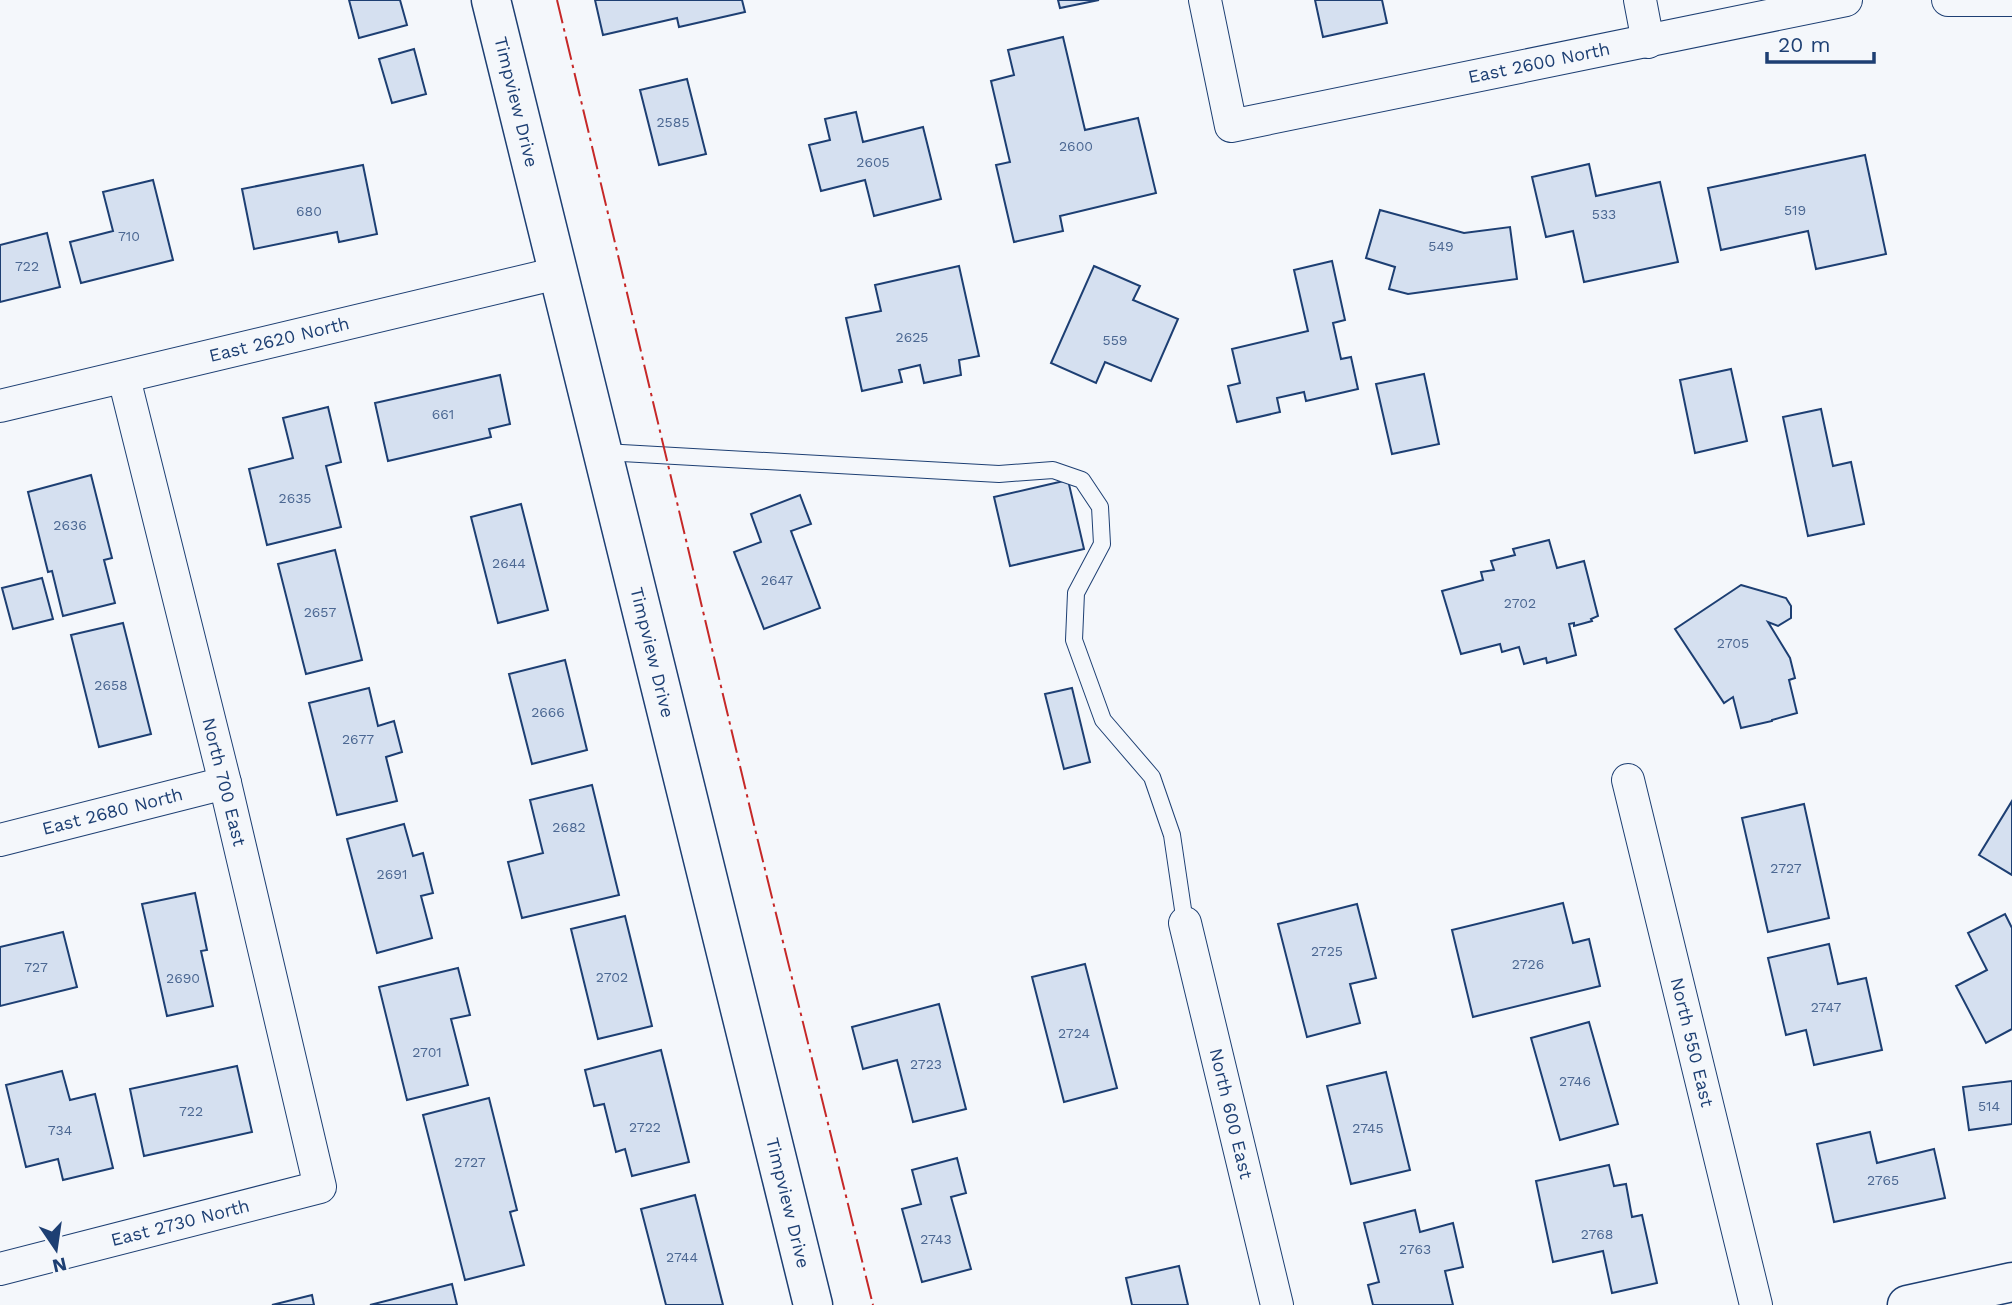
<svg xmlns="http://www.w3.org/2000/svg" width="2012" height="1305" font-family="'Work Sans',sans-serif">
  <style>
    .building { fill: #d5e0f0; stroke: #1d3f73; stroke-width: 2 }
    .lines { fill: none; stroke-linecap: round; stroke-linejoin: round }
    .service-casing { stroke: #1d3f73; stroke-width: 18 }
    .minor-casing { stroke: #1d3f73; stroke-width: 34 }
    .tertiary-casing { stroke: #1d3f73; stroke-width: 41 }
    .service { stroke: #f4f7fb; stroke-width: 16 }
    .minor { stroke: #f4f7fb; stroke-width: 32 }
    .tertiary { stroke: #f4f7fb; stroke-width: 38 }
    .power { stroke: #c62828; stroke-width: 2; stroke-dasharray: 24 5 3.5 5; stroke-linecap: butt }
    .labels { text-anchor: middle; stroke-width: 5; stroke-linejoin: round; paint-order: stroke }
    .number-label { font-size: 14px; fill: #4b6792 }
    .street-label { font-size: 18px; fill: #1d3f73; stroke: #f4f7fb }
  </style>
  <rect width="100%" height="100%" fill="#f4f7fb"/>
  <!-- building -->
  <g class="building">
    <polygon points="349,0 400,0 407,25 359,38"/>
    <polygon points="595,0 742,0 745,12 679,27 677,18 603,35"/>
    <polygon points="1058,0 1099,0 1060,8"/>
    <polygon points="1315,0 1382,0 1387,23 1323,37"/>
    <polygon points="1063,37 1085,130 1138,118 1156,193 1060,216 1063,231 1014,242 996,165 1010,162 991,81 1014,75 1008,50"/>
    <polygon points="414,49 426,94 392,103 379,59"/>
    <polygon points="687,79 706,154 659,165 640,90"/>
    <polygon points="856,112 863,142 923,127 941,199 874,216 865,180 821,191 809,145 830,140 825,119"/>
    <polygon points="1865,155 1886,254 1816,269 1808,231 1721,250 1708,188"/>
    <polygon points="1589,164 1596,196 1660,182 1678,262 1584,282 1573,231 1546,237 1532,177"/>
    <polygon points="363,165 377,234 339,242 337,232 254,249 242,189"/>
    <polygon points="153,180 173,260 81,283 70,242 113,231 103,192"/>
    <polygon points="1380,210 1464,233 1510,227 1517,279 1408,294 1389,289 1395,267 1366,258"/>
    <polygon points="47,233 60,287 0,302 0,245"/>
    <polygon points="1332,261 1345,320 1333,323 1341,359 1351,357 1358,389 1306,401 1304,392 1277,398 1280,412 1237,422 1228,386 1240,383 1232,349 1308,331 1294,270"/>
    <polygon points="959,266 979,356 959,360 961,375 924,383 920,365 899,370 902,382 862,391 846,318 881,311 875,285"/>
    <polygon points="1094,266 1140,286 1133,300 1178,319 1151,381 1105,362 1096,383 1051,363"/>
    <polygon points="1731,369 1747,441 1695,453 1680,380"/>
    <polygon points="1424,374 1439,444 1392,454 1376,384"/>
    <polygon points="500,375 510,424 489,429 491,437 388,461 375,403"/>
    <polygon points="328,407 341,462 326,466 341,527 267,545 249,469 293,458 283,418"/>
    <polygon points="1821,409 1833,466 1851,462 1864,524 1808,536 1783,417"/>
    <polygon points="91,475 112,558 104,560 115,603 63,616 52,571 48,572 28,492"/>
    <polygon points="1068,480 1084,549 1010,566 994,497"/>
    <polygon points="800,495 811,524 791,531 820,608 764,629 734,552 761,542 751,514"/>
    <polygon points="521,504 548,610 498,623 471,517"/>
    <polygon points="1549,540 1557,568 1584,561 1598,616 1591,619 1592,621 1574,626 1574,623 1569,624 1576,655 1547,663 1546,658 1524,664 1519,647 1502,652 1500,644 1461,654 1442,591 1483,580 1481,572 1494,570 1491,561 1515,555 1513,549"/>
    <polygon points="335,550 362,660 306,674 278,564"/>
    <polygon points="42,578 53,619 13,629 2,588"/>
    <polygon points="1741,585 1786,598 1791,606 1791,618 1778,626 1768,622 1790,658 1795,678 1789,680 1797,713 1772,720 1772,721 1741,728 1733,697 1724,703 1675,629"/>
    <polygon points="123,623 151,734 99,747 71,635"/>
    <polygon points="565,660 587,750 532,764 509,674"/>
    <polygon points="369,688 378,726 394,721 402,752 386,757 397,801 337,815 309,703"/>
    <polygon points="1072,688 1090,762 1064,769 1045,694"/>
    <polygon points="592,785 619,895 522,918 508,862 543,853 530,800"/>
    <polygon points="2012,801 2012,875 1979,855"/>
    <polygon points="1804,804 1829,918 1768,932 1742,818"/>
    <polygon points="404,824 413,856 423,853 433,893 421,896 432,938 377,953 347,839"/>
    <polygon points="195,893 207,950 201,951 213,1006 167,1016 142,904"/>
    <polygon points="1563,903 1573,943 1589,939 1600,986 1473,1017 1452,930"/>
    <polygon points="1357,904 1376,978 1350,984 1360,1023 1307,1037 1278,924"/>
    <polygon points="2005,914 2012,928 2012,1029 1986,1043 1956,986 1987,970 1968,933"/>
    <polygon points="625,916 652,1026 598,1039 571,929"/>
    <polygon points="63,932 77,987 0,1006 0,947"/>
    <polygon points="1829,944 1838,984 1866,978 1882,1050 1814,1065 1806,1030 1786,1035 1768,958"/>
    <polygon points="1085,964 1117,1088 1064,1102 1032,977"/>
    <polygon points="458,968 470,1015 451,1019 468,1085 407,1100 379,987"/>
    <polygon points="939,1004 966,1109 913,1122 897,1060 863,1069 852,1027"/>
    <polygon points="1589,1022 1618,1124 1560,1140 1531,1038"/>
    <polygon points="661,1050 689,1162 632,1176 625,1149 616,1152 604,1104 594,1106 585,1070"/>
    <polygon points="237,1066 252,1132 144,1156 130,1089"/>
    <polygon points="62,1071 70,1100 95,1094 113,1168 63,1180 58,1159 26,1167 6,1085"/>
    <polygon points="1386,1072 1410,1170 1351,1184 1327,1086"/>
    <polygon points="2012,1081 2012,1124 1969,1130 1963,1087"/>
    <polygon points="489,1098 517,1210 510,1212 524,1265 465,1280 423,1115"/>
    <polygon points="1870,1132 1877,1163 1934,1149 1945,1198 1834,1222 1817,1144"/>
    <polygon points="957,1158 966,1193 951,1197 971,1269 922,1282 902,1209 921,1204 912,1170"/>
    <polygon points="1609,1165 1614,1186 1626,1184 1632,1217 1642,1215 1657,1283 1612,1293 1603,1251 1553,1262 1536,1181"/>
    <polygon points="695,1195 723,1305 666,1305 641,1209"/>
    <polygon points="1415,1210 1420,1232 1453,1223 1463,1267 1445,1271 1453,1305 1373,1305 1368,1285 1379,1282 1364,1223"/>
    <polygon points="1179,1266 1188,1305 1132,1305 1126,1278"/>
    <polygon points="452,1284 457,1305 370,1305"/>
    <polygon points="312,1295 314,1305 272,1305"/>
  </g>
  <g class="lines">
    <!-- service casing -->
    <g class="service-casing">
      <polyline id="service" points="604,452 999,474 1053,470 1082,480 1100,507 1102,544 1076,593 1074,640 1103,720 1152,777 1172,835 1185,923"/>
    </g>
    <!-- minor casing -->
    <g class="minor-casing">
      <g id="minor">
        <path id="s1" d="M 1205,0 L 1231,126 L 1846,0"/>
        <polyline points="1640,0 1648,42"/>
        <polyline points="1948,0 2012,0"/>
        <path id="s2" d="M 0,406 L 558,273"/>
        <path id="s3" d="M 1628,780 L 1756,1305"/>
        <path id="s4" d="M 0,840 L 225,783"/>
        <path id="s5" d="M 1185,923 L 1277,1305"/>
        <path id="s6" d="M 0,1269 L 320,1187 L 225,783 L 124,378"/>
      </g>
    </g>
    <!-- tertiary casing -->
    <g class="tertiary-casing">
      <g id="tertiary">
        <path id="s7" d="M 491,0 L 813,1305"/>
        <polyline points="1907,1305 2012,1282"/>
      </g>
    </g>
    <!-- service -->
    <use href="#service" class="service"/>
    <!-- minor -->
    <use href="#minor" class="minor"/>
    <!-- tertiary -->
    <use href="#tertiary" class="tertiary"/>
    <!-- power -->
    <polyline class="power" points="557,0 756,833 873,1305"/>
  </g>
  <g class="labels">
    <!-- number labels -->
    <g class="number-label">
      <text x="673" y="127">2585</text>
      <text x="1076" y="151">2600</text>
      <text x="873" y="167">2605</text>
      <text x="1795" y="215">519</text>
      <text x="309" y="216">680</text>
      <text x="1604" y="219">533</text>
      <text x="129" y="241">710</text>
      <text x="1441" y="251">549</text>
      <text x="27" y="271">722</text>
      <text x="912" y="342">2625</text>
      <text x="1115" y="345">559</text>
      <text x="443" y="419">661</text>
      <text x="295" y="503">2635</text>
      <text x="70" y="530">2636</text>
      <text x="509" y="568">2644</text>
      <text x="777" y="585">2647</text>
      <text x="1520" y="608">2702</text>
      <text x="320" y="617">2657</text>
      <text x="1733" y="648">2705</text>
      <text x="111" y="690">2658</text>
      <text x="548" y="717">2666</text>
      <text x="358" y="744">2677</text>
      <text x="569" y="832">2682</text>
      <text x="1786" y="873">2727</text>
      <text x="392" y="879">2691</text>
      <text x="1327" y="956">2725</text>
      <text x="1528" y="969">2726</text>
      <text x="36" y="972">727</text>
      <text x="612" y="982">2702</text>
      <text x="183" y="983">2690</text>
      <text x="1826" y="1012">2747</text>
      <text x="1074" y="1038">2724</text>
      <text x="427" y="1057">2701</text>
      <text x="926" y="1069">2723</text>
      <text x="1575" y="1086">2746</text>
      <text x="1989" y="1111">514</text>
      <text x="191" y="1116">722</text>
      <text x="645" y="1132">2722</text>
      <text x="1368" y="1133">2745</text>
      <text x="60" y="1135">734</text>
      <text x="470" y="1167">2727</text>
      <text x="1883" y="1185">2765</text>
      <text x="1597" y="1239">2768</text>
      <text x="936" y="1244">2743</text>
      <text x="1415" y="1254">2763</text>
      <text x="682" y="1262">2744</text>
    </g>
    <!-- street labels -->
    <g class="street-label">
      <text dy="6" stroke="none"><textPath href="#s1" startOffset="443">East 2600 North</textPath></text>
      <text dy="6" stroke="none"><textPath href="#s7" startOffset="105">Timpview Drive</textPath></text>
      <text dy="6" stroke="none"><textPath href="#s2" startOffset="287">East 2620 North</textPath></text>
      <text dy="6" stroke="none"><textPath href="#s7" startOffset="672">Timpview Drive</textPath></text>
      <text transform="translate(224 782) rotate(76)" y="6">North 700 East</text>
      <text dy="6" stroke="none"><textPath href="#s4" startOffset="116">East 2680 North</textPath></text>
      <text dy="6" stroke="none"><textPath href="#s3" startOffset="270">North 550 East</textPath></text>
      <text dy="6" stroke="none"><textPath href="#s5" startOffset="196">North 600 East</textPath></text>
      <text dy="6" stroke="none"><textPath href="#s7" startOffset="1239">Timpview Drive</textPath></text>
      <text dy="6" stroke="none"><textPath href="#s6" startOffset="186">East 2730 North</textPath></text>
    </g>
  </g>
  <!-- north arrow -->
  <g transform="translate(56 1249) rotate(167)" stroke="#f4f7fb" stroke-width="5" paint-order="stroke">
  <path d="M0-5L12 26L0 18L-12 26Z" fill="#1d3f73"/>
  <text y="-10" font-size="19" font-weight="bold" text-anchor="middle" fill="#1d3f73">N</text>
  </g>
  <!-- scale -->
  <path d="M1767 52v10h107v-10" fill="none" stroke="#1d3f73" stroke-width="3.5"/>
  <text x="1778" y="52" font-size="21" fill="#1d3f73" stroke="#f4f7fb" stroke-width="5" paint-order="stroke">20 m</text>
</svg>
